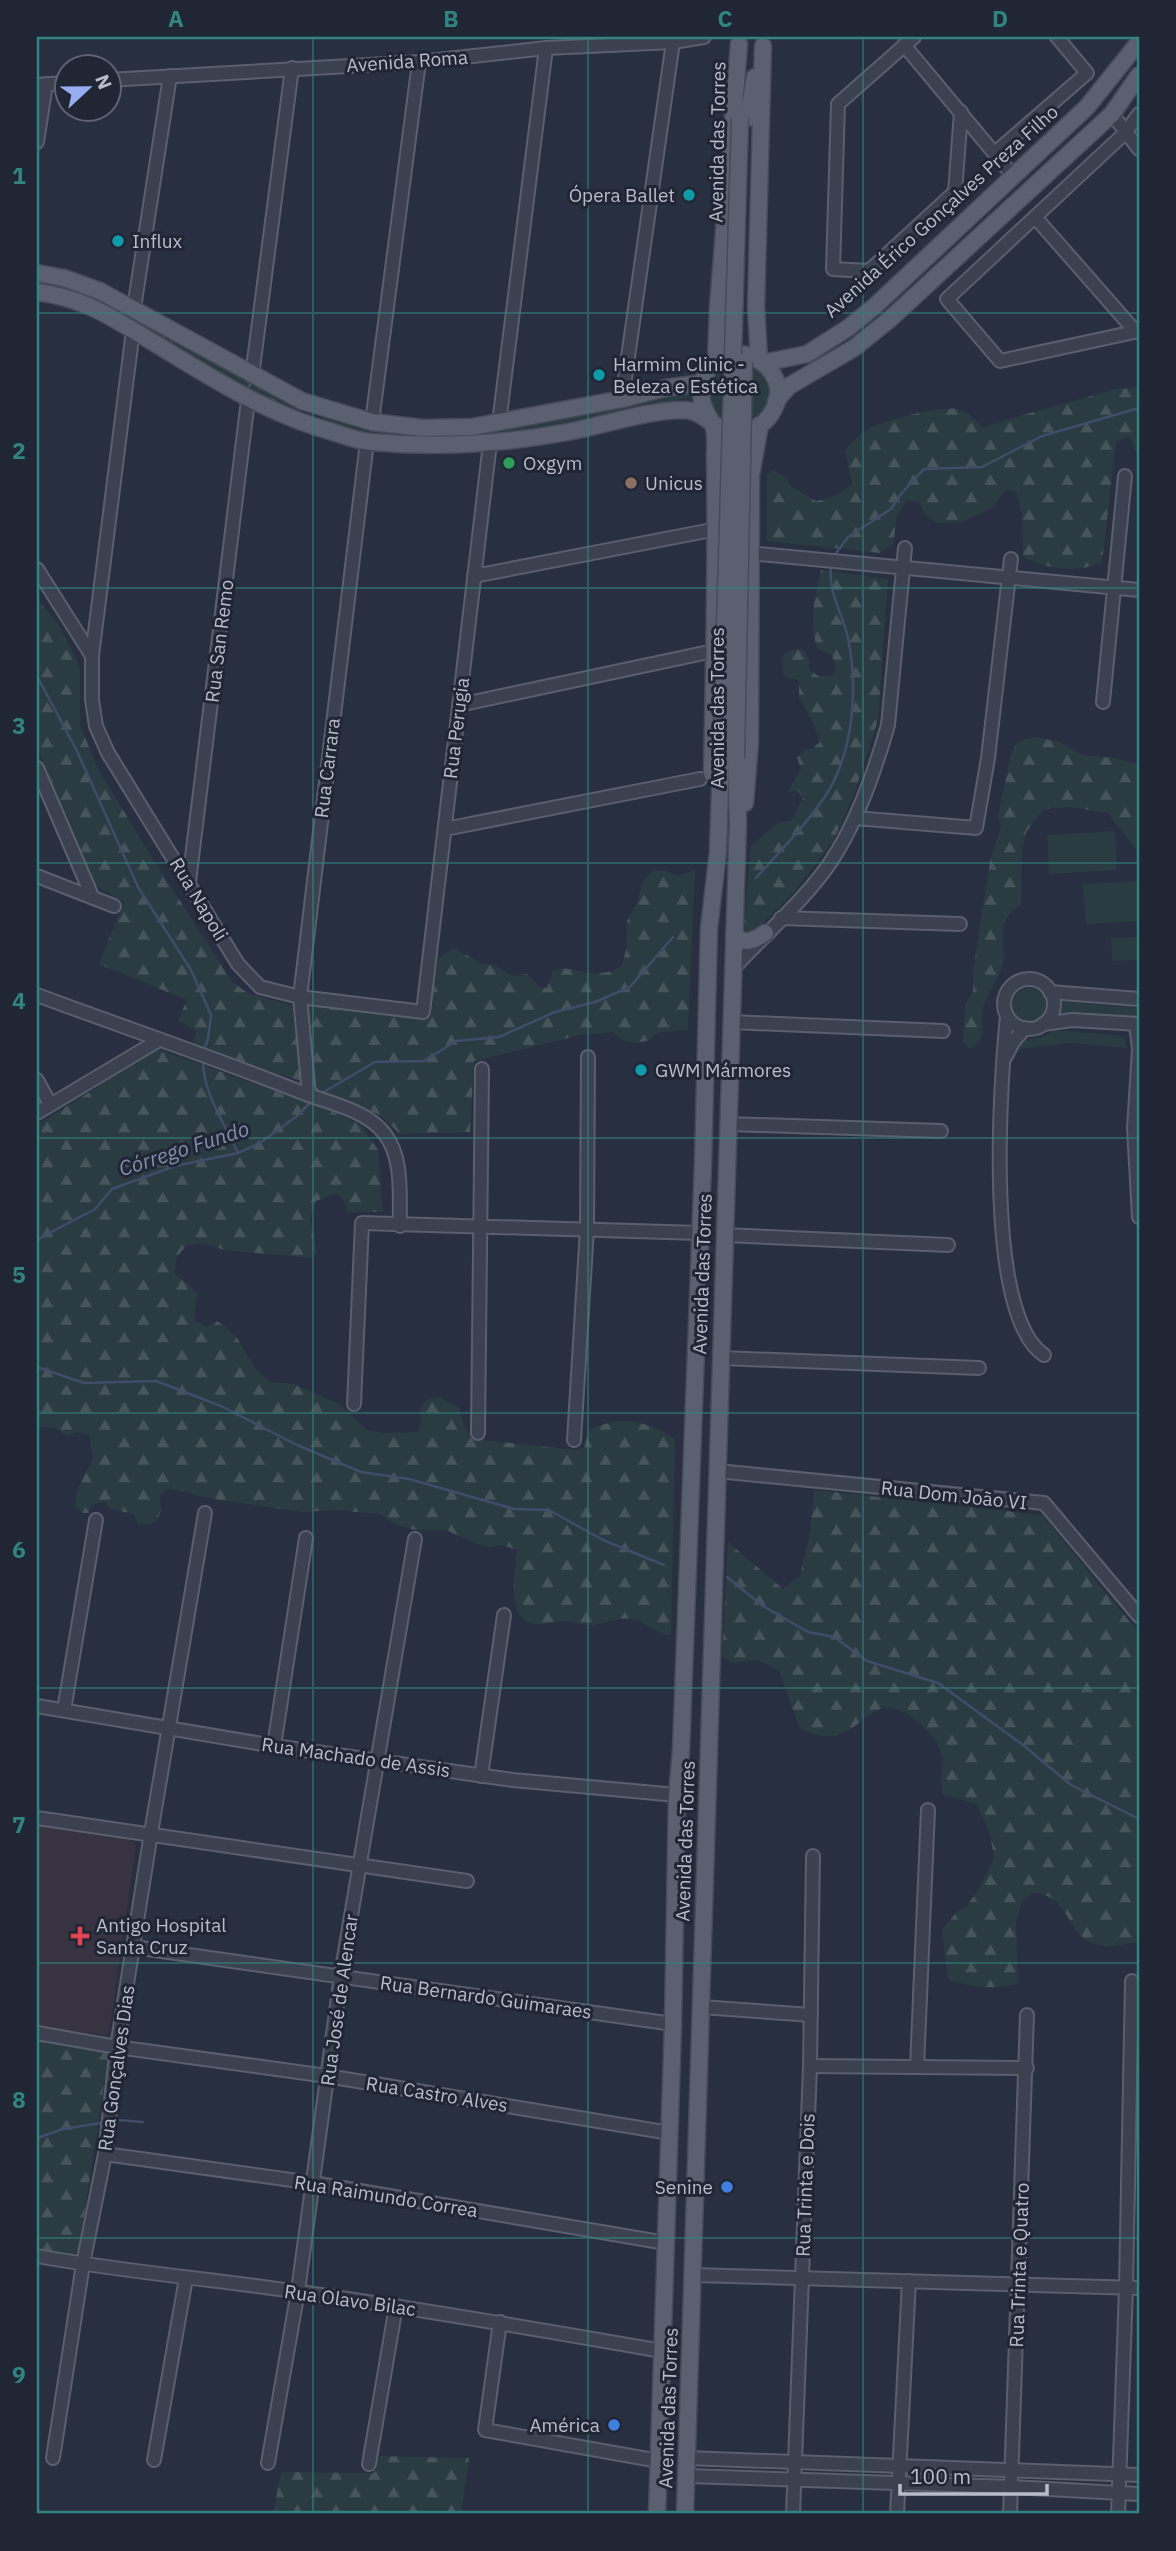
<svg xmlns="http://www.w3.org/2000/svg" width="1176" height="2551" font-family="'IBM Plex Sans',sans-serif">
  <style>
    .medical { fill: #373341 }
    .green { fill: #2a3b41 }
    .forest { fill: url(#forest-firs) }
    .park { fill: url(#park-crowns) }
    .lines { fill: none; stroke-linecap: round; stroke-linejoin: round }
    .stream { stroke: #404c69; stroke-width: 2.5 }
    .minor-casing { stroke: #5a5f6d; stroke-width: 16 }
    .major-casing { stroke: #464a59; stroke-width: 19 }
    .minor { stroke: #3c4150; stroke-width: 12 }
    .major { stroke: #5a606f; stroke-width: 16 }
    .major-bridge-casing { stroke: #464a59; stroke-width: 19; stroke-linecap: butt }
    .major-bridge { stroke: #5a606f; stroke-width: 16 }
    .grid { fill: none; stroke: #318480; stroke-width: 2; stroke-opacity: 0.55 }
    .culture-dot { fill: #0f9aa8; stroke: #212635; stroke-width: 2.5 }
    .leisure-dot { fill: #2e9e5b; stroke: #212635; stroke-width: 2.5 }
    .education-dot { fill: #8d6e63; stroke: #212635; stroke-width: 2.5 }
    .health-dot { fill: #e0444e; stroke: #212635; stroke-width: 2.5 }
    .shop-dot { fill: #3f7fe0; stroke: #212635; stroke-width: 2.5 }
    .labels { text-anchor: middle; stroke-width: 6; stroke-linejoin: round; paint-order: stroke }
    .street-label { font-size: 19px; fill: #b9bdca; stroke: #212635 }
    .poi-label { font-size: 19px; fill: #b9bdca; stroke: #212635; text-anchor: start }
    .water-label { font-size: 21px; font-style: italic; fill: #828faf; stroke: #212635 }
    .neatline { fill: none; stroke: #318480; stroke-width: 2.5 }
    .grid-label { font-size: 23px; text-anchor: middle; font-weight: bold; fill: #318480 }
  </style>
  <defs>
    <pattern id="forest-firs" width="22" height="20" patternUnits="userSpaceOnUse" patternTransform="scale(1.75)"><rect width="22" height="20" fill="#2a3b41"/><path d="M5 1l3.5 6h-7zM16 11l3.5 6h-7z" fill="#47555b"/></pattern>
    <pattern id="park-crowns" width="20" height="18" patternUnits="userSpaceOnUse" patternTransform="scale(1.75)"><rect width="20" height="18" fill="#2a3b41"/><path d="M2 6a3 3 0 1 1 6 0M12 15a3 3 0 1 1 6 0" fill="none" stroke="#47555b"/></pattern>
  </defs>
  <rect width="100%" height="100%" fill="#282f40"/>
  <!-- medical -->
  <polygon class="medical" points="37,1826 129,1839 136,1845 109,2033 106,2035 37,2028"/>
  <!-- green -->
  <g class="green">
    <path d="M 737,362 L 755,367 L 768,381 L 771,390 L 771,404 L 756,423 L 722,424 L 708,408 C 709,383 707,368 737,362 Z"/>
    <path d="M 696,385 L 696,400 L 688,398 C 577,420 427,466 319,420 L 325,416 L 420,431 Z"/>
    <polygon points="1115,831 1117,870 1049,874 1047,835"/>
    <polygon points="1139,881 1139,921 1086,924 1083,884"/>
    <polygon points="1139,937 1139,960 1112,961 1111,938"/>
    <circle cx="1030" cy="1006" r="18"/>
    <polygon points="1067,1002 1139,1008 1139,1021 1061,1014 1057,1006 1059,1003"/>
    <polygon points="1055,1030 1117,1035 1124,1038 1127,1048 1070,1043 1013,1050 1019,1041 1042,1037"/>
  </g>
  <!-- forest -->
  <g class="forest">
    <path d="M 1139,387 L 1139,455 C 1133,450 1134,442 1128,436 L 1116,442 L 1102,562 C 1076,574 1048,569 1023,557 L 1022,516 L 1017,493 L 1007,489 L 992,508 L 962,522 L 938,523 L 925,515 L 920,503 L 907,500 L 896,518 L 894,543 L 880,553 L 767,541 L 767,474 L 773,470 L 784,476 L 792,487 L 816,501 C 831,498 841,494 852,484 L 845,451 C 853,441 862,431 875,426 C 889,419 942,406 957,409 C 968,411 975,421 983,428 L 1009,419 L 1116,389 Z"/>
    <path d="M 821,570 L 888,579 L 878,720 L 854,795 L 833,841 L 794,892 L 749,937 L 743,934 L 751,846 L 778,823 L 792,820 L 803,798 L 798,791 L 788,792 L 801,769 L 797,758 L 805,749 L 812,749 L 820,742 L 813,723 L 799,698 L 799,680 L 787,678 L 783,673 L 782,656 L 792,649 L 803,650 L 809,659 L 809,670 L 820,677 L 832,675 L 836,668 L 832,655 L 817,649 C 810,621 814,597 821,570 Z"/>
    <path d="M 37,599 L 59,625 L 77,660 L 80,673 L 80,725 L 98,769 L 145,846 L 231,980 C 246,996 268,999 289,1004 L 292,1007 L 301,1081 L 193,1046 L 196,1031 L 178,1020 L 187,1000 L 99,964 L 124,902 L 95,885 L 37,746 Z"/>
    <path d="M 1036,737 L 1060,742 L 1083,755 L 1114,758 L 1139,764 L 1139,853 L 1108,813 L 1069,807 L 1044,809 L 1026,832 L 1022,851 L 1021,905 C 1017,908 1010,911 1008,915 C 997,931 1008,954 1001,970 C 996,982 988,992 984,1005 C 978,1023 991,1036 970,1049 L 963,1041 L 965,1005 L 973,991 L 973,972 L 985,892 L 991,857 L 1001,827 L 998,816 L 1011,754 L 1016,744 L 1025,739 Z"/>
    <polygon points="653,870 665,871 678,876 695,870 688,1030 657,1033 650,1040 637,1043 625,1041 613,1032 581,1035 474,1061 470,1132 400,1134 380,1115 315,1091 306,1003 428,1019 438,959 454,948 482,964 495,965 506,973 515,976 527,974 540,987 547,988 553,970 563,968 595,974 613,971 622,965 627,947 626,923 638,901 642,882"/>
    <path d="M 158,1049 L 333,1112 L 361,1125 L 378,1150 L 383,1212 L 348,1212 L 344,1201 L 337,1193 L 316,1201 L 310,1219 L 317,1252 L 310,1258 L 225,1250 L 201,1243 L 186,1246 L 176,1258 L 175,1274 L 198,1293 L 194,1313 L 195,1321 L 207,1327 L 217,1321 L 226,1327 L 237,1338 L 255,1368 L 270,1382 L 293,1384 L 339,1404 L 367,1430 L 385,1433 L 418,1432 L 421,1423 L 419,1408 L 428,1399 L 440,1397 L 460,1409 L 464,1426 L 472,1439 L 577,1450 L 584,1448 L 589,1429 C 599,1426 611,1421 622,1421 C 637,1420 664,1429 675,1440 L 671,1635 C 654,1634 647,1622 633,1619 C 618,1616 604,1625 590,1625 C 581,1625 572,1621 563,1621 C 552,1622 542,1626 531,1623 C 505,1616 516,1569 517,1550 L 502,1545 L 489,1547 L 477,1544 L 446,1530 L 416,1530 L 397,1525 L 379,1514 L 335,1510 L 302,1512 L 207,1498 L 182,1491 L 167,1489 L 160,1496 L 161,1510 L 157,1521 L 149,1524 L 138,1524 L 134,1514 L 110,1509 L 105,1502 L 92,1504 L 89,1513 L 83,1513 L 75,1506 L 77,1491 L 93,1458 L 89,1435 L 76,1432 L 67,1436 L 56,1428 L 37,1427 L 37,1125 Z"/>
    <path d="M 814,1490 L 1042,1515 L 1139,1633 L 1139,1942 C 1129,1943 1116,1947 1106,1946 C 1063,1943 1075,1895 1033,1893 L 1022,1901 L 1016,1922 L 1018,1983 C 998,1991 967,1987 948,1979 L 942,1930 L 956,1913 L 966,1907 L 978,1890 L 994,1858 L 990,1834 L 977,1804 L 943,1794 C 939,1779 945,1766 941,1752 C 938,1741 927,1729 918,1722 C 873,1685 866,1732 832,1736 C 821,1738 810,1733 800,1729 L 779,1671 L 758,1660 L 734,1663 L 722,1657 L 728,1542 L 783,1589 L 800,1576 L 810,1532 Z"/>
    <path d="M 37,2037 L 106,2049 L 109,2053 L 79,2250 C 69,2261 50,2252 37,2249 Z"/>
    <polygon points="380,2456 469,2458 461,2514 273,2514 281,2472 374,2473"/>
  </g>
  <!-- park -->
  <polygon class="park" points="37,278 87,291 153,325 299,409 296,411 242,388 37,288"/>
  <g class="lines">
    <!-- stream -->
    <g class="stream">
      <polyline points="834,556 848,537 891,509 901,494 924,469 982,467 1042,436 1139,408"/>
      <polyline points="37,676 77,751 138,887 191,970 211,1015 208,1039 203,1052"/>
      <path d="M 756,878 C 780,851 806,825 826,795 C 854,751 858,688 848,638 C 842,611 828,595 831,565"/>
      <path d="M 203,1059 C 202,1091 225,1125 238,1153"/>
      <polyline points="322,1093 375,1062 424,1061 456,1041 499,1037 555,1012 595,1002 630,987 673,937"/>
      <polyline points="37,1242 40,1238 95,1209 112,1189 175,1166 238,1153 260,1143 297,1116 311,1102"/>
      <polyline points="37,1367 84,1383 156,1381 221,1406 297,1445 361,1472 409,1479 514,1509 549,1510 603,1540 664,1565"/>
      <polyline points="727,1577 763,1606 808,1632 834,1637 867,1661 938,1683 1023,1745 1071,1785 1139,1819"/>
      <polyline points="117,2120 143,2122"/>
      <polyline points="37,2138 63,2129 101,2123"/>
    </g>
    <!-- minor casing -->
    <g class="minor-casing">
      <g id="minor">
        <polyline points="914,37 838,104 833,269 869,271 955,192 961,112"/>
        <polyline points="904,45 1014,177"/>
        <polyline points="108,80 419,62 546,48 673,42 704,37"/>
        <polyline points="37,85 66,83"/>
        <polyline points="1112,114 1139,149"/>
        <polyline points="1139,114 1125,133 947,299 1000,361 1139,331"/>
        <polyline points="37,142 46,84"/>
        <polyline points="996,152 1087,73 1057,37"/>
        <polyline points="1035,217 1135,331"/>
        <polyline points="134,308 170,76"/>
        <polyline points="133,330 92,656 92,700 96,726 108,753 238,964 260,987 300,997 423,1012 490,443"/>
        <polyline points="252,376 292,68"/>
        <polyline points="622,399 673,42"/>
        <polyline points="372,422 419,62"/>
        <polyline points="499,423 546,48"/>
        <polyline points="749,553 1139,590"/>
        <polyline points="37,569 92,656"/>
        <polyline points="474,576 717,529"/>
        <polyline points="1103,702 1125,476"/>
        <polyline points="459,705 704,653"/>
        <polyline points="37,768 92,896"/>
        <polyline points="855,818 976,828 988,758 1011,559"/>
        <polyline points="445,829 700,779"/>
        <polyline points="37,876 114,906"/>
        <polyline points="189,882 248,400"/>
        <polyline points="781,918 960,924"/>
        <path d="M 733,969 C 764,935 807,898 832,860 C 858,820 875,771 888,725 L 905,548"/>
        <circle cx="1029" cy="1004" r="25"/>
        <polyline points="1050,992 1139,999"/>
        <path d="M 37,995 C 126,1028 215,1058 303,1093 C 329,1103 366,1110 384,1133 C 404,1158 399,1195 400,1226"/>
        <path d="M 1007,1016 C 1000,1084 984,1315 1044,1355"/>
        <polyline points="731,1022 943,1031"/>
        <polyline points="1043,1024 1072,1020 1139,1024"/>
        <polyline points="1136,1024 1139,1049 1134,1128 1139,1217"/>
        <polyline points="1006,1056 1013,1042 1025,1028"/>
        <polyline points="37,1080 50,1104"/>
        <polyline points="309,1095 300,997 367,442"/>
        <polyline points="37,1113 159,1040"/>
        <polyline points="728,1124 941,1131"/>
        <polyline points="724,1235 948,1245"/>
        <polyline points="721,1358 979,1368"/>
        <polyline points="354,1404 362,1223 700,1233"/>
        <polyline points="478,1433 482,1069"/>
        <polyline points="574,1440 587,1229 588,1057"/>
        <polyline points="717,1471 1044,1503 1139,1616"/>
        <polyline points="37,1706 274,1746 513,1780 677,1795"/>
        <polyline points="64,1710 96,1520"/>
        <polyline points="274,1746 306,1538"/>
        <polyline points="481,1776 504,1615"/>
        <polyline points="37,1818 467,1881"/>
        <polyline points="133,1947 673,2024"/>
        <polyline points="701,2007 811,2015"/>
        <polyline points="37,2033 117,2047 327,2076 670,2133"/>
        <polyline points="810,2066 1027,2068"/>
        <polyline points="917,2067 928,1810"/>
        <polyline points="105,2154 313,2183 666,2243"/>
        <path d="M 37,2256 C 124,2272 212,2279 300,2292 C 421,2309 542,2330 662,2351"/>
        <polyline points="693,2275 1139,2288"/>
        <polyline points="500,2322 485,2430 659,2461"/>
        <polyline points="53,2458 83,2264 105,2154 117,2047 151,1833 205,1513"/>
        <polyline points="687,2458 1139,2475"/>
        <polyline points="154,2460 186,2278"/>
        <polyline points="268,2463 298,2291 341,1975 415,1539"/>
        <polyline points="369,2464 396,2306"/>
        <polyline points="687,2476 1012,2487 1139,2494"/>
        <polyline points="793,2514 810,2066 813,1856"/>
        <polyline points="897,2514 909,2281"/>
        <polyline points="1010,2514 1027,2015"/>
        <polyline points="1118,2514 1126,2288 1132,1981"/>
      </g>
    </g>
    <!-- major casing -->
    <g class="major-casing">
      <g id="major">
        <polyline points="748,118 755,77"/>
        <polyline points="37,273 64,278 100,291 302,401 372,422 423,428 472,427 622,399 665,388 702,383"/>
        <path d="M 37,292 C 84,298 111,317 151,341 C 209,376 266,414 333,432 C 345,436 358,441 371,442 C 437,448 503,444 568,432 C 606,425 646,410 685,410 C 705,411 716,433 738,433 C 751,432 764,425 771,414 C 804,363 712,323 702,387 C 699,403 706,411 712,423 C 717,432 715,446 715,456 C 717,562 714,667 712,773"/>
        <polyline points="759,360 756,306 763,46"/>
        <polyline points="716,361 718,307 739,44"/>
        <polyline points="763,363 807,354 848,328 875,306 1087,107 1139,42"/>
        <polyline points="776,401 789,386 854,348 890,319 1112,114 1139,75"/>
        <polyline points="745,803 750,742 751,475 760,425"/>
        <path d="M 734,935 C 743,946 755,940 765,933"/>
        <polyline points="657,2514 673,2024 677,1795 681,1751 703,1164 709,928 718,852 721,759"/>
        <polyline points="685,2514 738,821 736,758"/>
      </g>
    </g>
    <!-- minor -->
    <use href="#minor" class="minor"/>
    <!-- major -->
    <use href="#major" class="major"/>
    <!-- major-bridge casing -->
    <g class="major-bridge-casing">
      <g id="major-bridge">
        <polyline points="736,758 744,362"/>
        <polyline points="721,759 740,118"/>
      </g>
    </g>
    <!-- major-bridge -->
    <use href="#major-bridge" class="major-bridge"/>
  </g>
  <!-- grid -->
  <path class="grid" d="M 313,37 L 313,2514M 588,37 L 588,2514M 863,37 L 863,2514M 37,313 L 1139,313M 37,588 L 1139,588M 37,863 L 1139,863M 37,1138 L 1139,1138M 37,1413 L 1139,1413M 37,1688 L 1139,1688M 37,1963 L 1139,1963M 37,2238 L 1139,2238"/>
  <!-- markers -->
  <g class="culture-dot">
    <circle cx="689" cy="195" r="7"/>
    <circle cx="118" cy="241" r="7"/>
    <circle cx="599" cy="375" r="7"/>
    <circle cx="641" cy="1070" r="7"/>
  </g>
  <circle class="leisure-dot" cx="509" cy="463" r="7"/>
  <circle class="education-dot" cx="631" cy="483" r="7"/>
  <path class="health-dot" d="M76.5 1925.5h7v7h7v7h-7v7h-7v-7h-7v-7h7z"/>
  <g class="shop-dot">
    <circle cx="727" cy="2187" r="7"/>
    <circle cx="614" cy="2425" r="7"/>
  </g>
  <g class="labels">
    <!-- street labels -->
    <g class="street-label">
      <text transform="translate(407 61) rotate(-4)" y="7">Avenida Roma</text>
      <text transform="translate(717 142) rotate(-89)" y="7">Avenida das Torres</text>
      <text transform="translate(941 211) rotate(-42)" y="7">Avenida Érico Gonçalves Preza Filho</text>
      <text transform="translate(219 641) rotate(-83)" y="7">Rua San Remo</text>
      <text transform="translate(717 708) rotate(-90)" y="7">Avenida das Torres</text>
      <text transform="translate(456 728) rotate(-83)" y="7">Rua Perugia</text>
      <text transform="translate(327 768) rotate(-83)" y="7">Rua Carrara</text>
      <text transform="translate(199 899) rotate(59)" y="7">Rua Napoli</text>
      <text transform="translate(702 1274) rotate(-88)" y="7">Avenida das Torres</text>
      <text transform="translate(954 1495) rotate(6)" y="7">Rua Dom João VI</text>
      <text transform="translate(356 1757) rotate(8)" y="7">Rua Machado de Assis</text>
      <text transform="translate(685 1841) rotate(-88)" y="7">Avenida das Torres</text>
      <text transform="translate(486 1997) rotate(8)" y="7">Rua Bernardo Guimaraes</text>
      <text transform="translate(339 2000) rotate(-82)" y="7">Rua José de Alencar</text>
      <text transform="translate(116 2068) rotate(-82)" y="7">Rua Gonçalves Dias</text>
      <text transform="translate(437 2094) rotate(9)" y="7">Rua Castro Alves</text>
      <text transform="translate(805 2185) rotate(-88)" y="7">Rua Trinta e Dois</text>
      <text transform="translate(386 2196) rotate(9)" y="7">Rua Raimundo Correa</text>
      <text transform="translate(1019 2265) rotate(-88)" y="7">Rua Trinta e Quatro</text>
      <text transform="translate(350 2300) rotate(8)" y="7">Rua Olavo Bilac</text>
      <text transform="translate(668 2408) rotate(-88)" y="7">Avenida das Torres</text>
    </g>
    <!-- poi labels -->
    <g class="poi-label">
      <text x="675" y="202" text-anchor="end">Ópera Ballet</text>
      <text x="132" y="248">Influx</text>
      <text x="613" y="371">Harmim Clinic -<tspan x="613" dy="22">Beleza e Estética</tspan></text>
      <text x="523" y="470">Oxgym</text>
      <text x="645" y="490">Unicus</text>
      <text x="655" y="1077">GWM Mármores</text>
      <text x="96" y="1932">Antigo Hospital<tspan x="96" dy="22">Santa Cruz</tspan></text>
      <text x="713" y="2194" text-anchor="end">Senine</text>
      <text x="600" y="2432" text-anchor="end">América</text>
    </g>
    <!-- water labels -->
    <g class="water-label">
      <text transform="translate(184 1149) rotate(-18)" y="7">Córrego Fundo</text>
    </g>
  </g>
  <!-- border -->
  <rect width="1176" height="2551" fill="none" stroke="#212635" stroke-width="77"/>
  <!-- north arrow -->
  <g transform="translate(88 88) rotate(68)"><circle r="33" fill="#212635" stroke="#5e6271" stroke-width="2"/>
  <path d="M0-5L12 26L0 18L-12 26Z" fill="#96adf1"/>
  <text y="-10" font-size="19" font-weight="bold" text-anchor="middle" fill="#b9bdca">N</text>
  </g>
  <!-- scale -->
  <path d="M900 2484v10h147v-10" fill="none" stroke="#b9bdca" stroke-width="3.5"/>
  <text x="910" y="2484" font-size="21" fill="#b9bdca" stroke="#212635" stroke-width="5" paint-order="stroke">100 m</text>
  <rect x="38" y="38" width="1100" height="2474" class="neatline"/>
  <g class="grid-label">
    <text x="176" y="27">A</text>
    <text x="451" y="27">B</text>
    <text x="725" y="27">C</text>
    <text x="1000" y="27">D</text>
    <text x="19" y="184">1</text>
    <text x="19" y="459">2</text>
    <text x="19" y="734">3</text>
    <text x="19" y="1009">4</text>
    <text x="19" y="1283">5</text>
    <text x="19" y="1558">6</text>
    <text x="19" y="1833">7</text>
    <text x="19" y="2108">8</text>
    <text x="19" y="2383">9</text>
  </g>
</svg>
